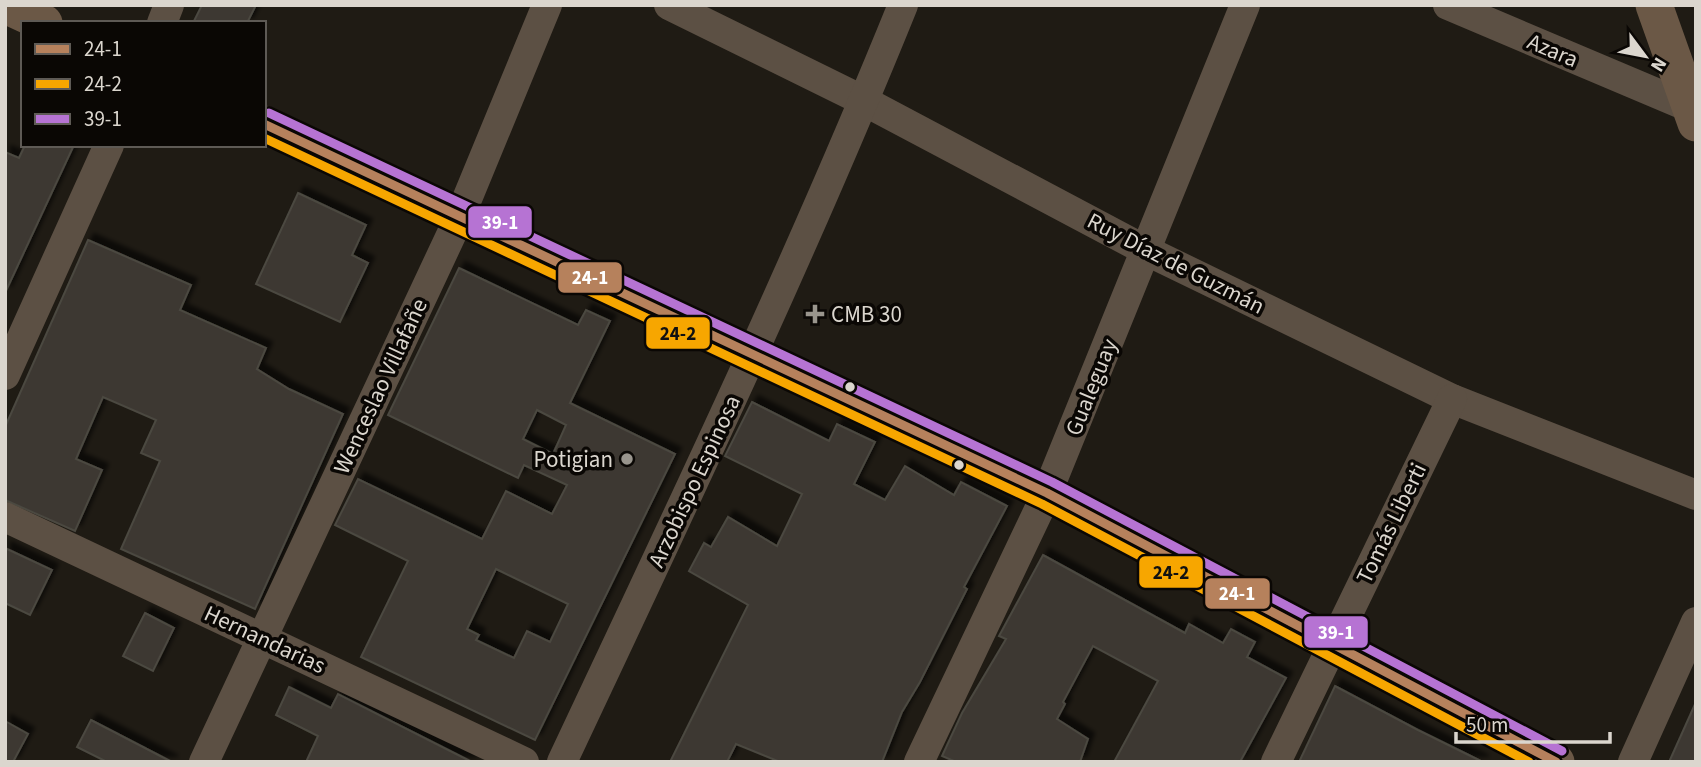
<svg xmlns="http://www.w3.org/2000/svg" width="1701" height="767" font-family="'Source Sans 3',sans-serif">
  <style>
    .building { fill: #3e3933; stroke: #4b4841; stroke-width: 2; fill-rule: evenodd; filter: url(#shadow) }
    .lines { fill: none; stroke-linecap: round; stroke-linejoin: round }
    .minor { stroke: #5c5044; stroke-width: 30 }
    .major { stroke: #6b5846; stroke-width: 37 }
    .bus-1-casing { stroke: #0a0704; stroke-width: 14 }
    .bus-2-casing { stroke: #0a0704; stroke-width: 14 }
    .bus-3-casing { stroke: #0a0704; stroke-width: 14 }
    .bus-1 { stroke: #b6815c; stroke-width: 9 }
    .bus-2 { stroke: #f7a600; stroke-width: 9 }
    .bus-3 { stroke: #b673d3; stroke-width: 9 }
    .poi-dot { fill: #99958d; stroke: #0a0704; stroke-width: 2.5 }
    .bus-dot { fill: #dbd6ce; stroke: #0a0704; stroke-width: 2.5 }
    .labels { text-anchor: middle; stroke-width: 7; stroke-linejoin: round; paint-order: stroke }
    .street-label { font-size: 23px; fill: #dbd6ce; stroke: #0a0704 }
    .poi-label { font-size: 23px; fill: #dbd6ce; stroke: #0a0704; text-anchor: start }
    .line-badge { stroke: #0a0704; stroke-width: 2.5 }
    .badge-label { font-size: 19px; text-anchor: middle; font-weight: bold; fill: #fff }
    .pale-badge-label { font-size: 19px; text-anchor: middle; font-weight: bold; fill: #111 }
  </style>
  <defs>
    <filter id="shadow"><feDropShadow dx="6" dy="-6" stdDeviation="2" flood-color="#0009"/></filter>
  </defs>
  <rect width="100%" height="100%" fill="#1f1b14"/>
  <!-- building -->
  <g class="building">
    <polygon points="202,5 256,5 247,23 193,23"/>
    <polygon points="25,145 74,145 5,293 5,152 19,158"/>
    <polygon points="298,193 366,225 352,255 368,263 340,322 256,284"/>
    <polygon points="88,240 191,285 180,310 266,348 257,369 289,389 343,414 255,609 121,549 160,461 141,453 156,420 103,397 76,459 102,470 75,531 5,500 5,427"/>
    <path d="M 459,268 L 578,325 L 586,310 L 610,321 L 570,403 L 675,454 L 535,740 L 361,657 L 408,561 L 335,525 L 358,479 L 482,539 L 506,491 L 552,514 L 567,485 L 524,465 L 518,478 L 388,415 ZM 537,410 L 566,425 L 553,454 L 523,439 ZM 496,569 L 568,604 L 550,642 L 527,631 L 514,658 L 476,640 L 479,635 L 467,629 Z"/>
    <polygon points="752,402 829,441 837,424 875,442 854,484 885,500 905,466 954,495 961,482 1007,506 964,587 967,589 920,682 902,712 882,762 780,762 736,744 727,762 670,762 748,605 689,571 704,543 711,547 728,517 777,546 802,494 725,456"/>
    <polygon points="5,548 52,570 30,615 5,603"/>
    <polygon points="1043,555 1185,633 1189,624 1223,643 1231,629 1255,642 1247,657 1286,678 1240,762 1114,762 1158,681 1093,646 1063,702 1065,704 1057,719 1088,739 1080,762 956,762 942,756 962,713 1006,639 999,636"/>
    <polygon points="145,613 174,628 153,671 123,656"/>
    <polygon points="1335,686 1418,730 1483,762 1299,762"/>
    <polygon points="289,687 331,708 338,694 472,762 306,762 318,736 276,715"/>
    <polygon points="1696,702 1696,762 1669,762"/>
    <polygon points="91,720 172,762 107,762 77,747"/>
    <polygon points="5,721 28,734 13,762 5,762"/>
  </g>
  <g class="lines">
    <!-- minor -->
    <g class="minor">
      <polyline points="669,5 864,101 1147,251 1452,399 1696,495"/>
      <polyline points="1448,5 1696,110"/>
      <polyline points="162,23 169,5"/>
      <polyline points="5,375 109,145"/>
      <polyline points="5,517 524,762"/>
      <polyline points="204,762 460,216 547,5"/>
      <path d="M 562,762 C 680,511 799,262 903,5"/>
      <polyline points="919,762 1047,493 1245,5"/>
      <polyline points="1276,762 1452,399"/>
      <polyline points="1633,762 1696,622"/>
    </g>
    <!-- major -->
    <g class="major">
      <polyline points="5,5 44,23"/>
      <polyline points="1654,5 1696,123"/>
      <polyline points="264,124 1047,493 1556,762"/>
    </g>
    <!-- bus-1 casing -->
    <g class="bus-1-casing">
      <polyline id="bus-1" points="264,124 1047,493 1556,762"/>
    </g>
    <!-- bus-2 casing -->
    <g class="bus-2-casing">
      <polyline id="bus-2" points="264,138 1042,504 1529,762"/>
    </g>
    <!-- bus-3 casing -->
    <g class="bus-3-casing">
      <polyline id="bus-3" points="269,113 1052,482 1562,751"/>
    </g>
    <!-- bus-1 -->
    <use href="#bus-1" class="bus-1"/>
    <!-- bus-2 -->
    <use href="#bus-2" class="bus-2"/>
    <!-- bus-3 -->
    <use href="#bus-3" class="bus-3"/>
  </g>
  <!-- markers -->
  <g class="poi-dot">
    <path d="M811.5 303.5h7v7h7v7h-7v7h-7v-7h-7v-7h7z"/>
    <circle cx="627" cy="459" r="7"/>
  </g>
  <g class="bus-dot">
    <circle cx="850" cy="387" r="6"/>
    <circle cx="959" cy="465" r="6"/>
  </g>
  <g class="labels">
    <!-- street labels -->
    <g class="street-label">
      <text transform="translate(1553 50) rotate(23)" y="8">Azara</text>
      <text transform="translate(1176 263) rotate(27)" y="8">Ruy Díaz de Guzmán</text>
      <text transform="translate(380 386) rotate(-65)" y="8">Wenceslao Villafañe</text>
      <text transform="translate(1091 387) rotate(-68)" y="8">Gualeguay</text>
      <text transform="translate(694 481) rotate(-65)" y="8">Arzobispo Espinosa</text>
      <text transform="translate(1391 523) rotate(-64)" y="8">Tomás Liberti</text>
      <text transform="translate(265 639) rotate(25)" y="8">Hernandarias</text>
    </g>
    <!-- poi labels -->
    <g class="poi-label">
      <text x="831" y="322">CMB 30</text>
      <text x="613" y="467" text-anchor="end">Potigian</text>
    </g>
  </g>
  <g class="line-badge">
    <rect x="467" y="205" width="66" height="34" rx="7" fill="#b673d3"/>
    <rect x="557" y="261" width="66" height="33" rx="7" fill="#b6815c"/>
    <rect x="645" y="316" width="66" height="34" rx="7" fill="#f7a600"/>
    <rect x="1138" y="555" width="66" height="34" rx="7" fill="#f7a600"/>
    <rect x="1204" y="577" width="67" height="33" rx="7" fill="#b6815c"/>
    <rect x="1303" y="615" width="66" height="34" rx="7" fill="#b673d3"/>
  </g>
  <g class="badge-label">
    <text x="500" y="229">39-1</text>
    <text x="590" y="284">24-1</text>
    <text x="1237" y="600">24-1</text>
    <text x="1336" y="639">39-1</text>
  </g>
  <g class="pale-badge-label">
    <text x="678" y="340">24-2</text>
    <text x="1171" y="579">24-2</text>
  </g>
  <!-- border -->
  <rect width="1701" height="767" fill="none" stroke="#dbd6ce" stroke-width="14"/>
  <!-- legend -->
  <rect x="21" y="21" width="245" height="126" fill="#0a0704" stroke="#5e5a55" stroke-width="2"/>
  <rect x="35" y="44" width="35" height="10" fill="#b6815c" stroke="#5e5a55" stroke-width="2"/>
  <text x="84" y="56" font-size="21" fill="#dbd6ce">24-1</text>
  <rect x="35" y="79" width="35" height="10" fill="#f7a600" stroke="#5e5a55" stroke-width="2"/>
  <text x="84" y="91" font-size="21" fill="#dbd6ce">24-2</text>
  <rect x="35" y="114" width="35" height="10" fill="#b673d3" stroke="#5e5a55" stroke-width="2"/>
  <text x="84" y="126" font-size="21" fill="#dbd6ce">39-1</text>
  <!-- north arrow -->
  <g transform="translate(1645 56) rotate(122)" stroke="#0a0704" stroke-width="5" paint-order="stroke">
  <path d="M0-5L12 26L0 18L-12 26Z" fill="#dbd6ce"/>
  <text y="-10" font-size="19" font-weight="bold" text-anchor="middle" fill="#dbd6ce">N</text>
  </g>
  <!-- scale -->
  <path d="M1456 732v10h154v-10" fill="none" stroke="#dbd6ce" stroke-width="3.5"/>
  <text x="1466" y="732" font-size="21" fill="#dbd6ce" stroke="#0a0704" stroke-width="5" paint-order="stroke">50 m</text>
</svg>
